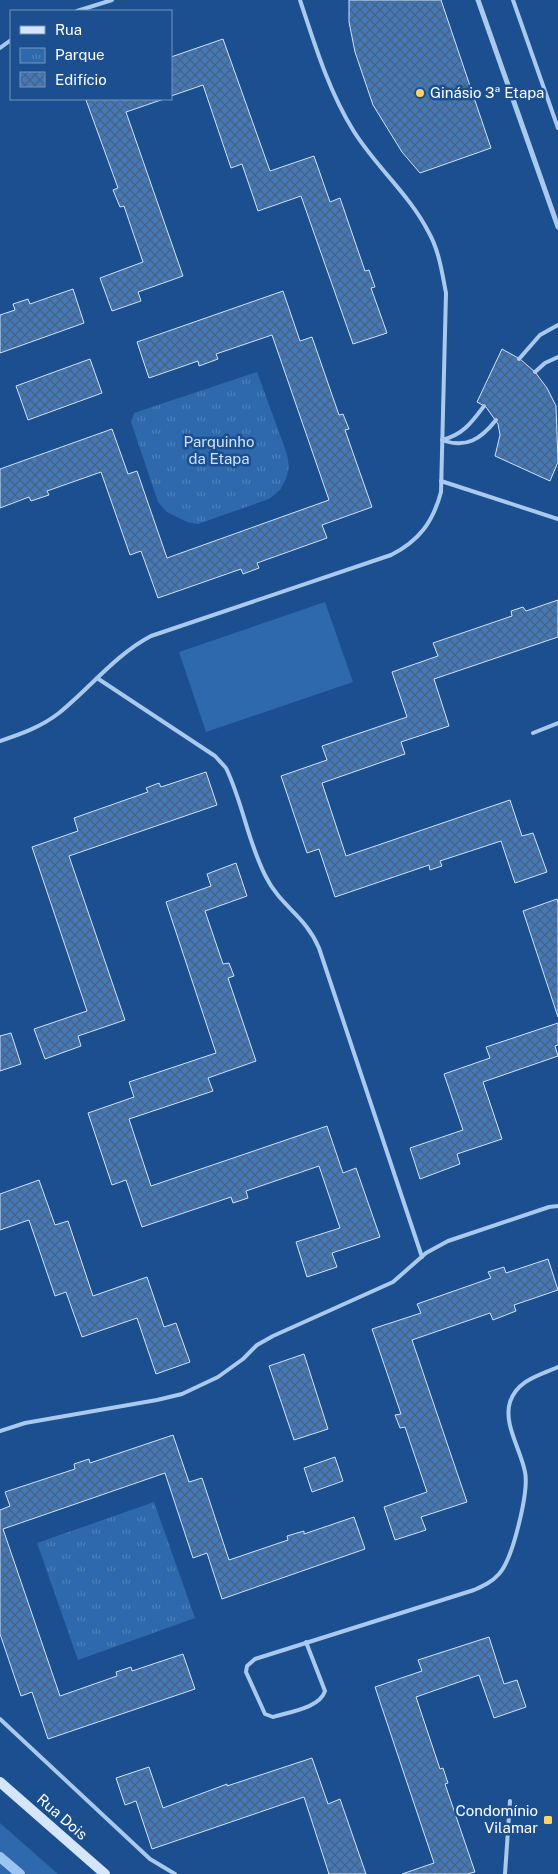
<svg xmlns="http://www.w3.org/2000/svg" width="558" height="1874" font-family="'Public Sans',sans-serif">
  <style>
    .park { fill: url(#park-tufts) }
    .garden { fill: #2e69ad }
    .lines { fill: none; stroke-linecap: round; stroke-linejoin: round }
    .stream { stroke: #9cc4f0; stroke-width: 10 }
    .building { fill: url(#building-cross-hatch); stroke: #cfe3fa }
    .service { stroke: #a9c9ee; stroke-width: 4 }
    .minor { stroke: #a9c9ee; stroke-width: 5 }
    .secondary { stroke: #d6e6fa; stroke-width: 10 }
    .poi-dot { fill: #ffd166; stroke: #1b4f8f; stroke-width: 2 }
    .labels { text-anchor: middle; stroke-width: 5; stroke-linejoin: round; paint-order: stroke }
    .poi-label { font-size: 15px; fill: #fff; stroke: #1b4f8f; text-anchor: start }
    .park-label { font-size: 15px; fill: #cfe3fa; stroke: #1b4f8f }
    .street-label { font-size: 15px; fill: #fff; stroke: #1b4f8f }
  </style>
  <defs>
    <pattern id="park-tufts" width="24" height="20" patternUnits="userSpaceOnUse" patternTransform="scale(1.25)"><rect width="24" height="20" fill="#2e69ad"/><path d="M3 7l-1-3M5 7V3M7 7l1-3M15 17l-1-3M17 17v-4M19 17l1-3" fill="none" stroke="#4d80b9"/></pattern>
    <pattern id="building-cross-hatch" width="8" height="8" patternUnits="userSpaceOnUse" patternTransform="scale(1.25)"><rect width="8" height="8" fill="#4478b7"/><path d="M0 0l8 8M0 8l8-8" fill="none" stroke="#486282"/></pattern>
  </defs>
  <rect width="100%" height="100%" fill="#1b4f8f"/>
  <!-- park -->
  <g class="park">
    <polygon points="257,372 287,454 289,467 286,479 280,490 269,499 198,524 187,522 167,512 158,502 131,422 134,413"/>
    <polygon points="154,1502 195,1618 78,1660 37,1543"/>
  </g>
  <!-- garden -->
  <g class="garden">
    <polygon points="325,602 353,682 206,732 179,652"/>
    <polygon points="0,1823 58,1874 0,1874"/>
  </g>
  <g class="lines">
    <!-- stream -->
    <polyline class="stream" points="0,1857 20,1874"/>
  </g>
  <!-- building -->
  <g class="building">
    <polygon points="349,0 441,0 491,148 420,173 402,152 373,105 355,52 349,22"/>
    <polygon points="223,39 270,171 314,156 330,202 340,198 365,271 369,270 375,287 371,288 387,333 353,344 301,196 258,211 242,164 231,168 203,85 171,96 171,57"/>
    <polygon points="89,99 164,99 126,112 183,276 138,292 141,301 112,311 100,278 143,262 124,206 120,207 113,190 118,188 86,100"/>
    <polygon points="73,289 84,323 0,353 0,315 15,310 13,304 28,299 30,304"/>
    <polygon points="283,291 300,341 312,337 339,415 343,414 349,429 345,430 372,507 322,525 327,538 257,563 259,568 243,574 241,569 158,598 141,551 130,555 101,472 47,491 49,495 31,501 29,497 0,508 0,469 112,429 128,474 137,471 167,558 329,500 272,335 216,354 218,359 199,366 198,361 149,378 137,342"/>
    <polygon points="502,349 520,359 535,372 547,388 556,406 558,462 550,481 495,456 500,435 498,424 486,407 477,402"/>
    <polygon points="90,359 102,393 28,420 16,386"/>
    <polygon points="558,600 558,637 434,679 449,726 401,742 405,754 322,783 346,856 510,800 522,836 533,833 547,872 515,883 501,841 440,861 442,866 430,870 429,865 335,897 319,849 307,853 281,776 327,760 322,746 407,717 392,672 438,656 433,643 512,616 511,611 523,607 526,611"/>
    <polygon points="206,772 217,805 69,856 125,1020 78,1036 81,1046 45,1059 34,1029 87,1011 32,847 78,831 74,818 148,792 146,788 159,783 161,787"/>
    <polygon points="236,863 247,896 205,911 223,964 229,963 234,976 228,978 256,1061 208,1078 213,1091 129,1119 151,1186 327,1126 343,1173 356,1168 380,1237 332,1253 337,1267 307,1277 296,1242 340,1228 319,1166 246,1191 248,1198 233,1203 231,1197 142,1227 126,1180 112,1185 88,1113 134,1097 129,1082 216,1053 166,902 211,886 207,874"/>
    <polygon points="557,899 558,903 558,1017 523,911"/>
    <polygon points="558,1023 558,1045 555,1046 558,1056 483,1082 502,1139 457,1154 460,1164 420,1179 410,1148 463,1130 444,1074 490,1058 486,1047"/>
    <polygon points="11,1033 21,1064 0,1071 0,1036"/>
    <polygon points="39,1180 55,1225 68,1221 93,1296 147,1277 164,1327 176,1323 190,1362 156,1374 137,1318 82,1337 66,1292 55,1296 29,1220 0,1230 0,1194"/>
    <polygon points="548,1259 558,1290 514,1305 516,1311 493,1320 490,1313 412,1340 467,1502 421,1517 426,1530 395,1540 384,1507 427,1492 405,1427 400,1428 395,1415 401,1414 372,1329 421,1313 417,1304 491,1278 488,1272 504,1267 506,1273"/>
    <polygon points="304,1354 328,1429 294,1440 269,1366"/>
    <polygon points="173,1435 189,1482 202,1478 229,1560 288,1540 287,1536 304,1531 304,1534 354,1517 365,1549 222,1599 207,1553 193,1558 165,1473 3,1529 60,1696 117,1676 116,1672 131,1667 132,1671 183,1654 195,1689 48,1739 32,1692 21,1696 0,1634 0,1510 10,1506 5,1492 75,1469 74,1464 89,1459 90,1463"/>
    <polygon points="335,1457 343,1481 312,1492 304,1468"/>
    <polygon points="489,1637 504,1684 517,1680 526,1707 494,1718 479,1675 416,1697 440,1769 443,1768 448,1783 445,1784 475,1872 467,1874 402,1874 434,1863 375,1687 422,1671 418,1660"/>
    <polygon points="312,1758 328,1804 340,1799 366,1874 329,1874 304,1797 152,1849 136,1801 125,1805 116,1778 149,1767 163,1808 227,1784 227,1786"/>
  </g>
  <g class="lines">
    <!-- service -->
    <g class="service">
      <polyline points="513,0 558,128"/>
      <polyline points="77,11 112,0"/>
      <polyline points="0,48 11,40"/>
      <polyline points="519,359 540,335 558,325"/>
      <polyline points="535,372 545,363 558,357"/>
      <path d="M 484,406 C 472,422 463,435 442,440 C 466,449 481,439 496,420"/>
      <polyline points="441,481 558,519"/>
      <path d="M 97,678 L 215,756 L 226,768 C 243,803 248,843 266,877 C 281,907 305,915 319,948 L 422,1257"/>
      <polyline points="533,733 558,723"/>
      <path d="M 0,741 C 21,734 41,727 59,713 C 90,688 115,655 151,636 L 391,555 C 419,541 433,522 441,492 L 446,293 C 442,272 439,250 428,231 C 409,194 375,166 353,130 C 328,89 315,45 300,0"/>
      <polyline points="0,1431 25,1423 157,1400 182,1394 218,1377 243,1359 257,1345 273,1336 393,1282 426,1253 448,1241 549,1207 558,1206"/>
      <path d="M 306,1642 L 325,1691 C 320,1708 289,1712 273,1717 L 265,1714 L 246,1672 L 247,1666 L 255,1659 L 474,1590 C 483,1586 492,1582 499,1574 C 513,1559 529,1491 525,1472 C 521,1450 503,1424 510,1402 C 517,1380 540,1375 558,1367"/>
      <polyline points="0,1719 150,1859 175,1874"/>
      <polyline points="505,1874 510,1801"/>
    </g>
    <!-- minor -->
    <polyline class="minor" points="478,0 558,227"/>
    <!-- secondary -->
    <polyline class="secondary" points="0,1782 105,1874"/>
  </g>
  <!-- markers -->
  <g class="poi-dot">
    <circle cx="420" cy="93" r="5"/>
    <rect x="543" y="1815" width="10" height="10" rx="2.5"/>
  </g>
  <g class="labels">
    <!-- poi labels -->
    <g class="poi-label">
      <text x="430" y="98">Ginásio 3ª Etapa</text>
      <text x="538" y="1816" text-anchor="end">Condomínio<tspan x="538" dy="17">Vilamar</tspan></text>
    </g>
    <!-- park labels -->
    <g class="park-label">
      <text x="219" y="447">Parquinho<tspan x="219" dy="17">da Etapa</tspan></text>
    </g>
    <!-- street labels -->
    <g class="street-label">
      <text transform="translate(62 1817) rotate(41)" y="5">Rua Dois</text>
    </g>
  </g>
  <!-- legend -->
  <rect x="10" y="10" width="162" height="90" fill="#1b4f8f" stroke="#7695bc"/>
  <rect x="20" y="26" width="25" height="8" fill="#d6e6fa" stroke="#7695bc"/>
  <text x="55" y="35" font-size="15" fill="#ffffff">Rua</text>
  <rect x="20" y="48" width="25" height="15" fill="url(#park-tufts)" stroke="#7695bc"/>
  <text x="55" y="60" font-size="15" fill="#ffffff">Parque</text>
  <rect x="20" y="72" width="25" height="15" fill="url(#building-cross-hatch)" stroke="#7695bc"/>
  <text x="55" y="85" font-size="15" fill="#ffffff">Edifício</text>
</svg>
